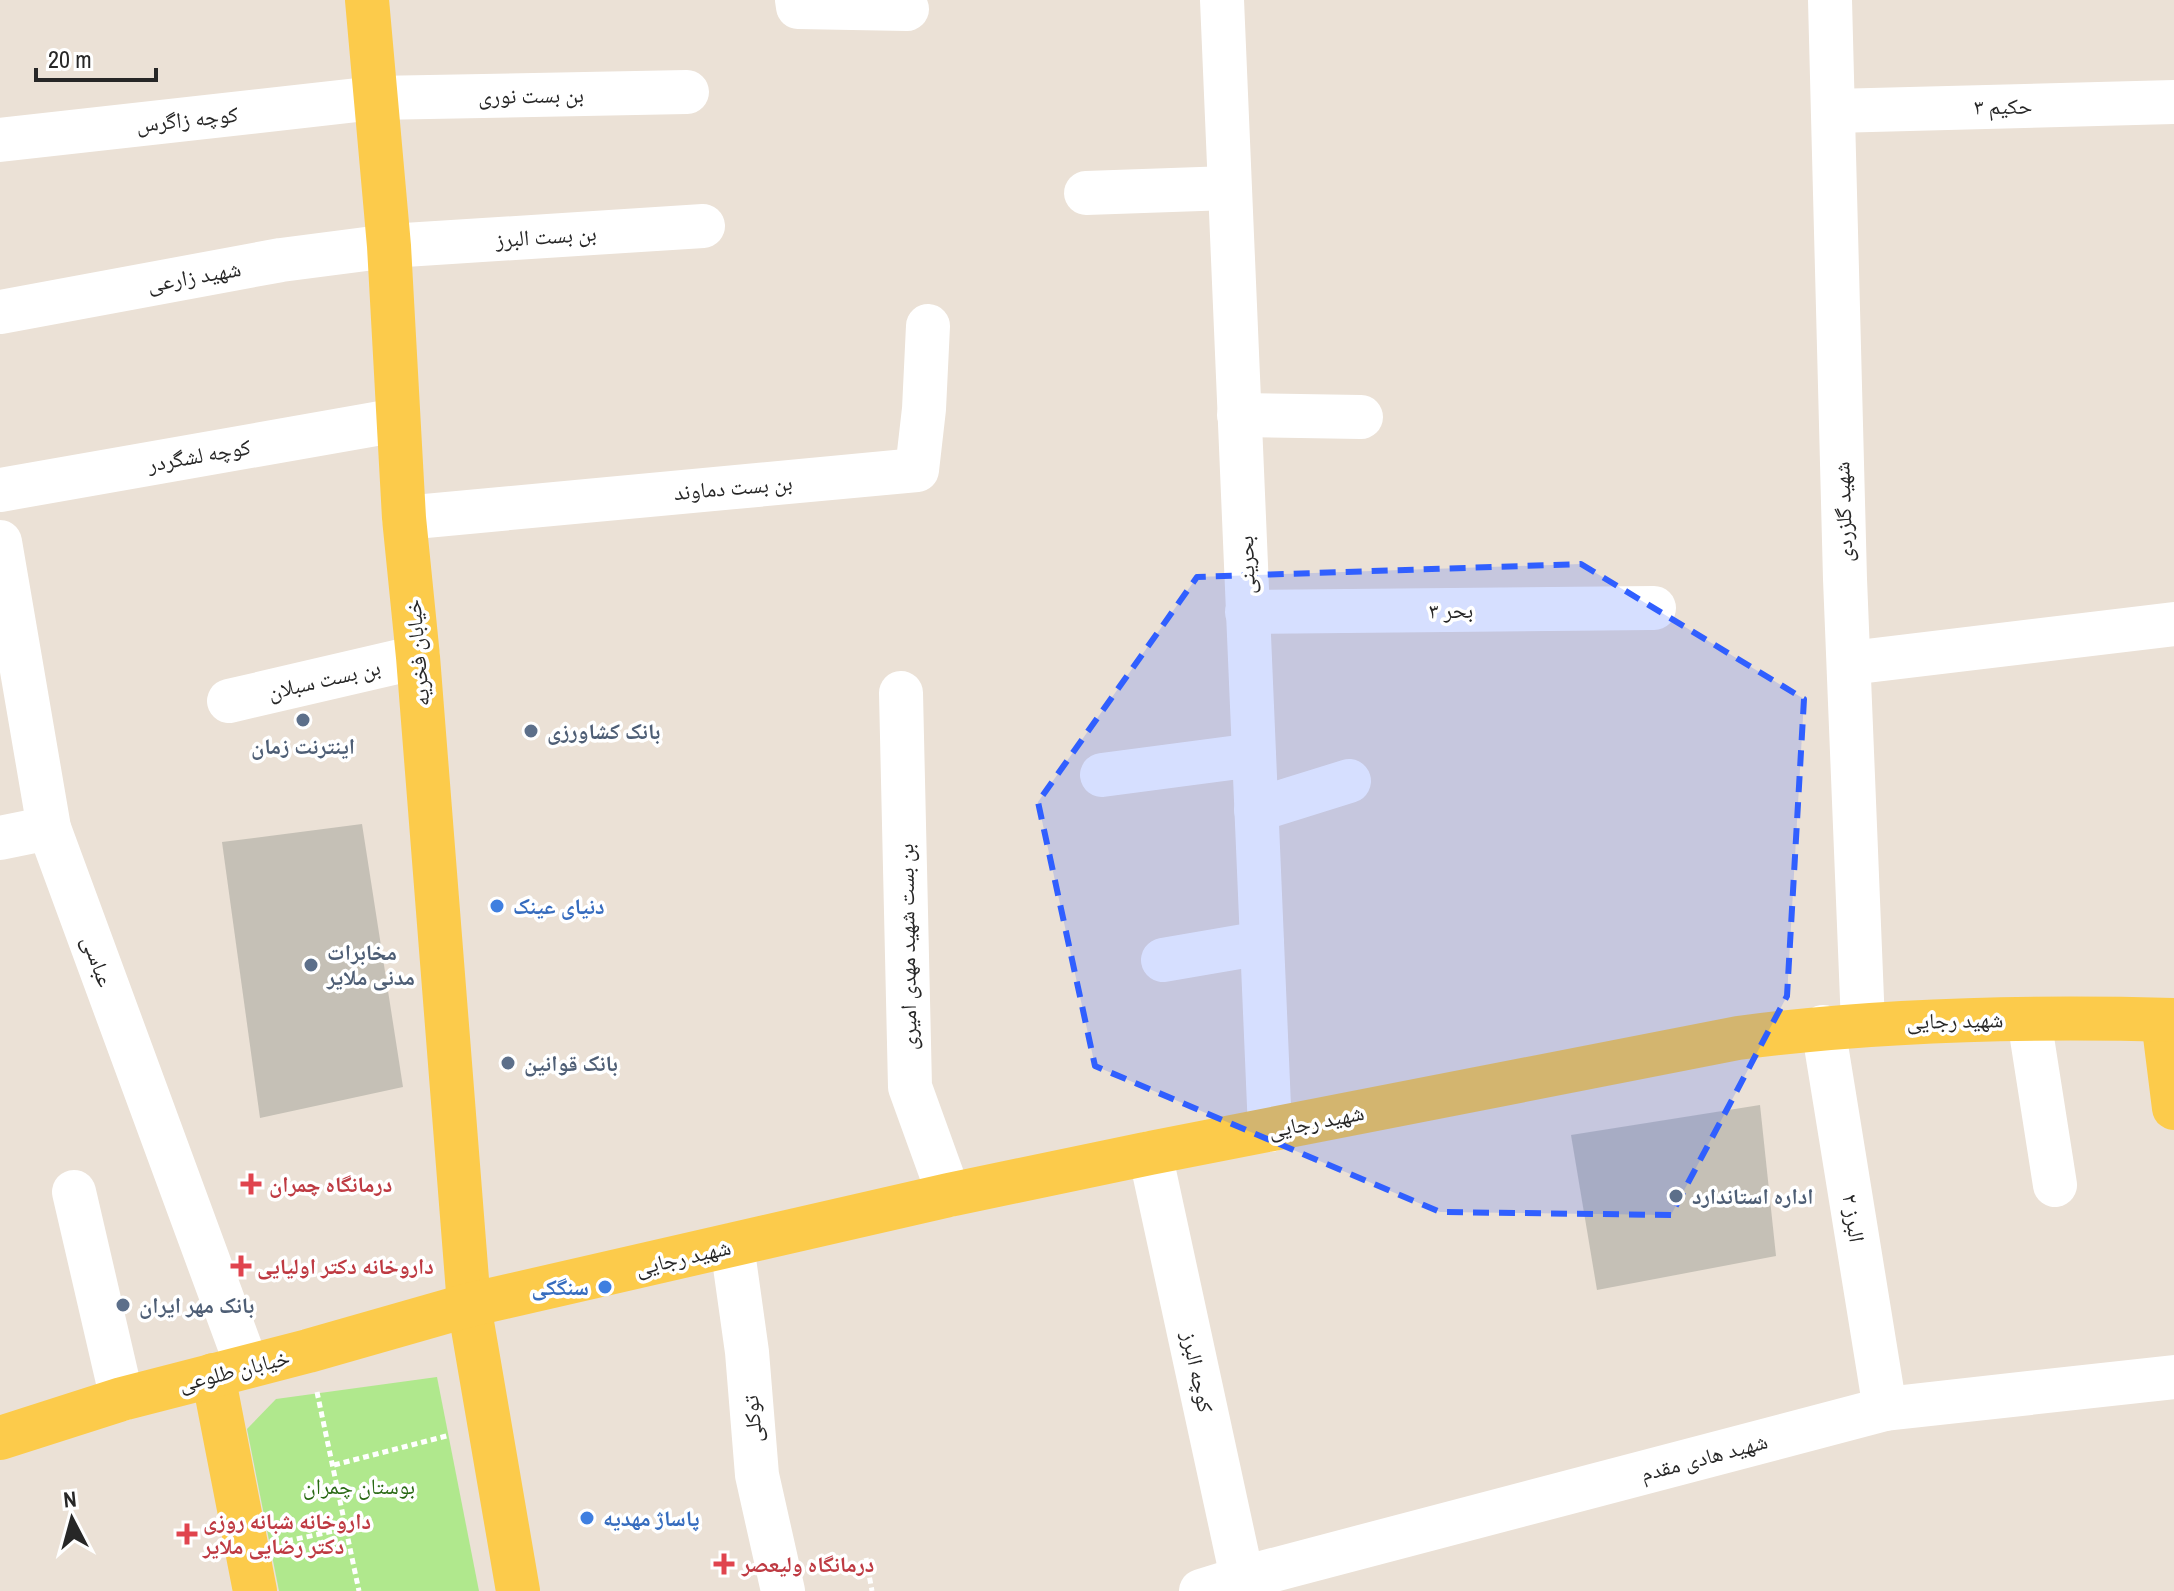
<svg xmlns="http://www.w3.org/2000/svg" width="2174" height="1591" font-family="'Archivo Narrow','Noto Naskh Arabic',sans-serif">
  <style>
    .green { fill: #b0e88d }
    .building { fill: #c5c0b6 }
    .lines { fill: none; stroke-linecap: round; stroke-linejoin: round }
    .path { stroke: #fff; stroke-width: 5; stroke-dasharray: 6 4; stroke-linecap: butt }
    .minor { stroke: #fff; stroke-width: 44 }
    .major { stroke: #fccb4b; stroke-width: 44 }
    .marked { fill: #305fff; fill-opacity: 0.2; stroke: #305fff; stroke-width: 6; stroke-dasharray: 16 10; stroke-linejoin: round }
    .service-dot { fill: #5c6f8a; stroke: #fff; stroke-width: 3 }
    .shop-dot { fill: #3f7fe0; stroke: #fff; stroke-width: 3 }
    .health-dot { fill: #e0444e; stroke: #fff; stroke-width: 3 }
    .labels { text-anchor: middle; stroke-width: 7; stroke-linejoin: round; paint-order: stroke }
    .street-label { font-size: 22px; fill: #272727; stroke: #fff }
    .service-label { font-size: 22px; font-weight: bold; fill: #4e5e75; stroke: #fff; text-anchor: start }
    .shop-label { font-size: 22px; font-weight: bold; fill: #366cbe; stroke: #fff; text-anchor: start }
    .health-label { font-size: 22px; font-weight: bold; fill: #be3a42; stroke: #fff; text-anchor: start }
    .park-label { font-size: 22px; fill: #286813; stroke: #fff }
  </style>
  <rect width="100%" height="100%" fill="#ebe1d6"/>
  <!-- green -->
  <polygon class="green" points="437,1377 479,1591 279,1591 247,1429 276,1399"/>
  <!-- building -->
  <g class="building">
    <polygon points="362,824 403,1087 260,1118 222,842"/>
    <polygon points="1760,1105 1776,1256 1597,1290 1571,1135"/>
  </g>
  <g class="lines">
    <!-- path -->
    <g class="path">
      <polyline points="317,1392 359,1591"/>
      <polyline points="334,1465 450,1435"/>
      <polyline points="287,1541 348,1528"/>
      <polyline points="866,1558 872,1591"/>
    </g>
    <!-- minor -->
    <g class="minor">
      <polyline points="797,0 798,7 907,9"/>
      <polyline points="1222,0 1270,1130"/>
      <polyline points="1830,0 1845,579 1863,1024"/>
      <polyline points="1833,111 2174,102"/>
      <polyline points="0,140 375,98 687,92"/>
      <polyline points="1086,193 1229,188"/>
      <polyline points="0,312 281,260 389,246 703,226"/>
      <polyline points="1239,415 1361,417"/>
      <polyline points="0,490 398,420"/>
      <polyline points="404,518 917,470 924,409 928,326"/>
      <polyline points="0,542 49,828 247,1366"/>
      <polyline points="1247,612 1654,608"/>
      <polyline points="1850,663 2174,624"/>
      <polyline points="901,693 910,1087 949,1195"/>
      <polyline points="229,701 418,657"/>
      <polyline points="1102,775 1254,755"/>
      <polyline points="1256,810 1349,781"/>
      <polyline points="0,838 49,828"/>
      <polyline points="1163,960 1262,943"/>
      <polyline points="2029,1019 2055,1185"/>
      <polyline points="1823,1027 1885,1409"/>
      <polyline points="1150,1153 1245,1591"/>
      <polyline points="74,1192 122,1399"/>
      <polyline points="732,1245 747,1352 757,1475 783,1591"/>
      <polyline points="1201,1591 1243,1578 1885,1409 2174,1377"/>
    </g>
    <!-- major -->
    <g class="major">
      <polyline points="367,0 389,246 404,518 418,657 469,1305 518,1591"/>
      <polyline points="2163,1020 2174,1108"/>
      <polyline points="213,1375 255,1591"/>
      <path d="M 0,1438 L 122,1399 L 308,1351 L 469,1305 L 949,1195 L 1150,1153 L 1738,1038 C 1883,1019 2028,1016 2174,1020"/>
    </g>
  </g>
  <!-- marked area -->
  <path class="marked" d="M 1581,564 L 1804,699 L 1787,996 L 1671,1215 L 1440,1212 L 1095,1066 L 1038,802 L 1197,577 Z"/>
  <!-- markers -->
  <g class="service-dot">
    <circle cx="303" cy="720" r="8"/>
    <circle cx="531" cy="731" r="8"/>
    <circle cx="311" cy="965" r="8"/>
    <circle cx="508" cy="1063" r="8"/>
    <circle cx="1676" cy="1196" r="8"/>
    <circle cx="123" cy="1305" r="8"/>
  </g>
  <g class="shop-dot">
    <circle cx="497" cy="906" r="8"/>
    <circle cx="605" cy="1287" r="8"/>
    <circle cx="587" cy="1518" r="8"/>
  </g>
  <g class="health-dot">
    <path d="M247 1172h8v8h8v8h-8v8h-8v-8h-8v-8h8z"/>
    <path d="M237 1254h8v8h8v8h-8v8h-8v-8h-8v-8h8z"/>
    <path d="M183 1522h8v8h8v8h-8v8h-8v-8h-8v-8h8z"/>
    <path d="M720 1552h8v8h8v8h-8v8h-8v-8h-8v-8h8z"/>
  </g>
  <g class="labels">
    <!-- street labels -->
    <g class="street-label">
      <text transform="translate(531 95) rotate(-1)" y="8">بن بست نوری</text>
      <text transform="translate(2003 106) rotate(-1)" y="8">حکیم ۳</text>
      <text transform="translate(187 119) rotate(-6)" y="8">کوچه زاگرس</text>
      <text transform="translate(546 236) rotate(-4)" y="8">بن بست البرز</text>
      <text transform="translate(194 276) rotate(-10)" y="8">شهید زارعی</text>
      <text transform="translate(199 455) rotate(-10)" y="8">کوچه لشگردر</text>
      <text transform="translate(733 487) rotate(-5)" y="8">بن بست دماوند</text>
      <text transform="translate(1843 512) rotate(-92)" y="8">شهید گلزردی</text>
      <text transform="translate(1246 565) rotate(-92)" y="8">بحرینی</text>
      <text transform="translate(1451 610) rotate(-1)" y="8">بحر ۳</text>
      <text transform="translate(417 653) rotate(-95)" y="8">خیابان فخریه</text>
      <text transform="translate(324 679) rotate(-13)" y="8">بن بست سبلان</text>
      <text transform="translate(907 947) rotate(-91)" y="8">بن بست شهید مهدی امیری</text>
      <text transform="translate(98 961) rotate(70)" y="8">عباسی</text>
      <text transform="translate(1955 1020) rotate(-1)" y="8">شهید رجایی</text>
      <text transform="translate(1316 1121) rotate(-11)" y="8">شهید رجایی</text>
      <text transform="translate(1854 1218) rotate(81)" y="8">البرز ۲</text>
      <text transform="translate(683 1257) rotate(-13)" y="8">شهید رجایی</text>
      <text transform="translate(234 1370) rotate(-14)" y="8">خیابان طلوعی</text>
      <text transform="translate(1198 1372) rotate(78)" y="8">کوچه البرز</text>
      <text transform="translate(752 1419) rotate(-95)" y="8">توکلی</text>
      <text transform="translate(1704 1457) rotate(-15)" y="8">شهید هادی مقدم</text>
    </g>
    <!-- service labels -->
    <g class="service-label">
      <text x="547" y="739">بانک کشاورزی</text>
      <text x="303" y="754" text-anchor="middle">اینترنت زمان</text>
      <text x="327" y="960">مخابرات<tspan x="327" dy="25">مدنی ملایر</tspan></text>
      <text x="524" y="1071">بانک قوانین</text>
      <text x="1692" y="1204">اداره استاندارد</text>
      <text x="139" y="1313">بانک مهر ایران</text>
    </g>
    <!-- shop labels -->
    <g class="shop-label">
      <text x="513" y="914">دنیای عینک</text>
      <text x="589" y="1295" text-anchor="end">سنگکی</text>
      <text x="603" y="1526">پاساژ مهدیه</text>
    </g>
    <!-- health labels -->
    <g class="health-label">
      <text x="269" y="1192">درمانگاه چمران</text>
      <text x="257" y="1274">داروخانه دکتر اولیایی</text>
      <text x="203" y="1529">داروخانه شبانه روزی<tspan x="203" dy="25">دکتر رضایی ملایر</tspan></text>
      <text x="742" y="1572">درمانگاه ولیعصر</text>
    </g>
    <!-- park labels -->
    <g class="park-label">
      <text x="359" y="1494">بوستان چمران</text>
    </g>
  </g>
  <!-- north arrow -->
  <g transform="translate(72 1519) rotate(354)" stroke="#ffffff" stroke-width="6" paint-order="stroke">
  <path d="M0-6L14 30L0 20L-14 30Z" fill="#272727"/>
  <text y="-12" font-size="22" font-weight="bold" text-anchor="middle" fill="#272727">N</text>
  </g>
  <!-- scale -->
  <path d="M36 68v12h120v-12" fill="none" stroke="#272727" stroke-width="4"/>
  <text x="48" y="68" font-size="24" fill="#272727" stroke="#ffffff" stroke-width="6" paint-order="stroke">20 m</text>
</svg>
